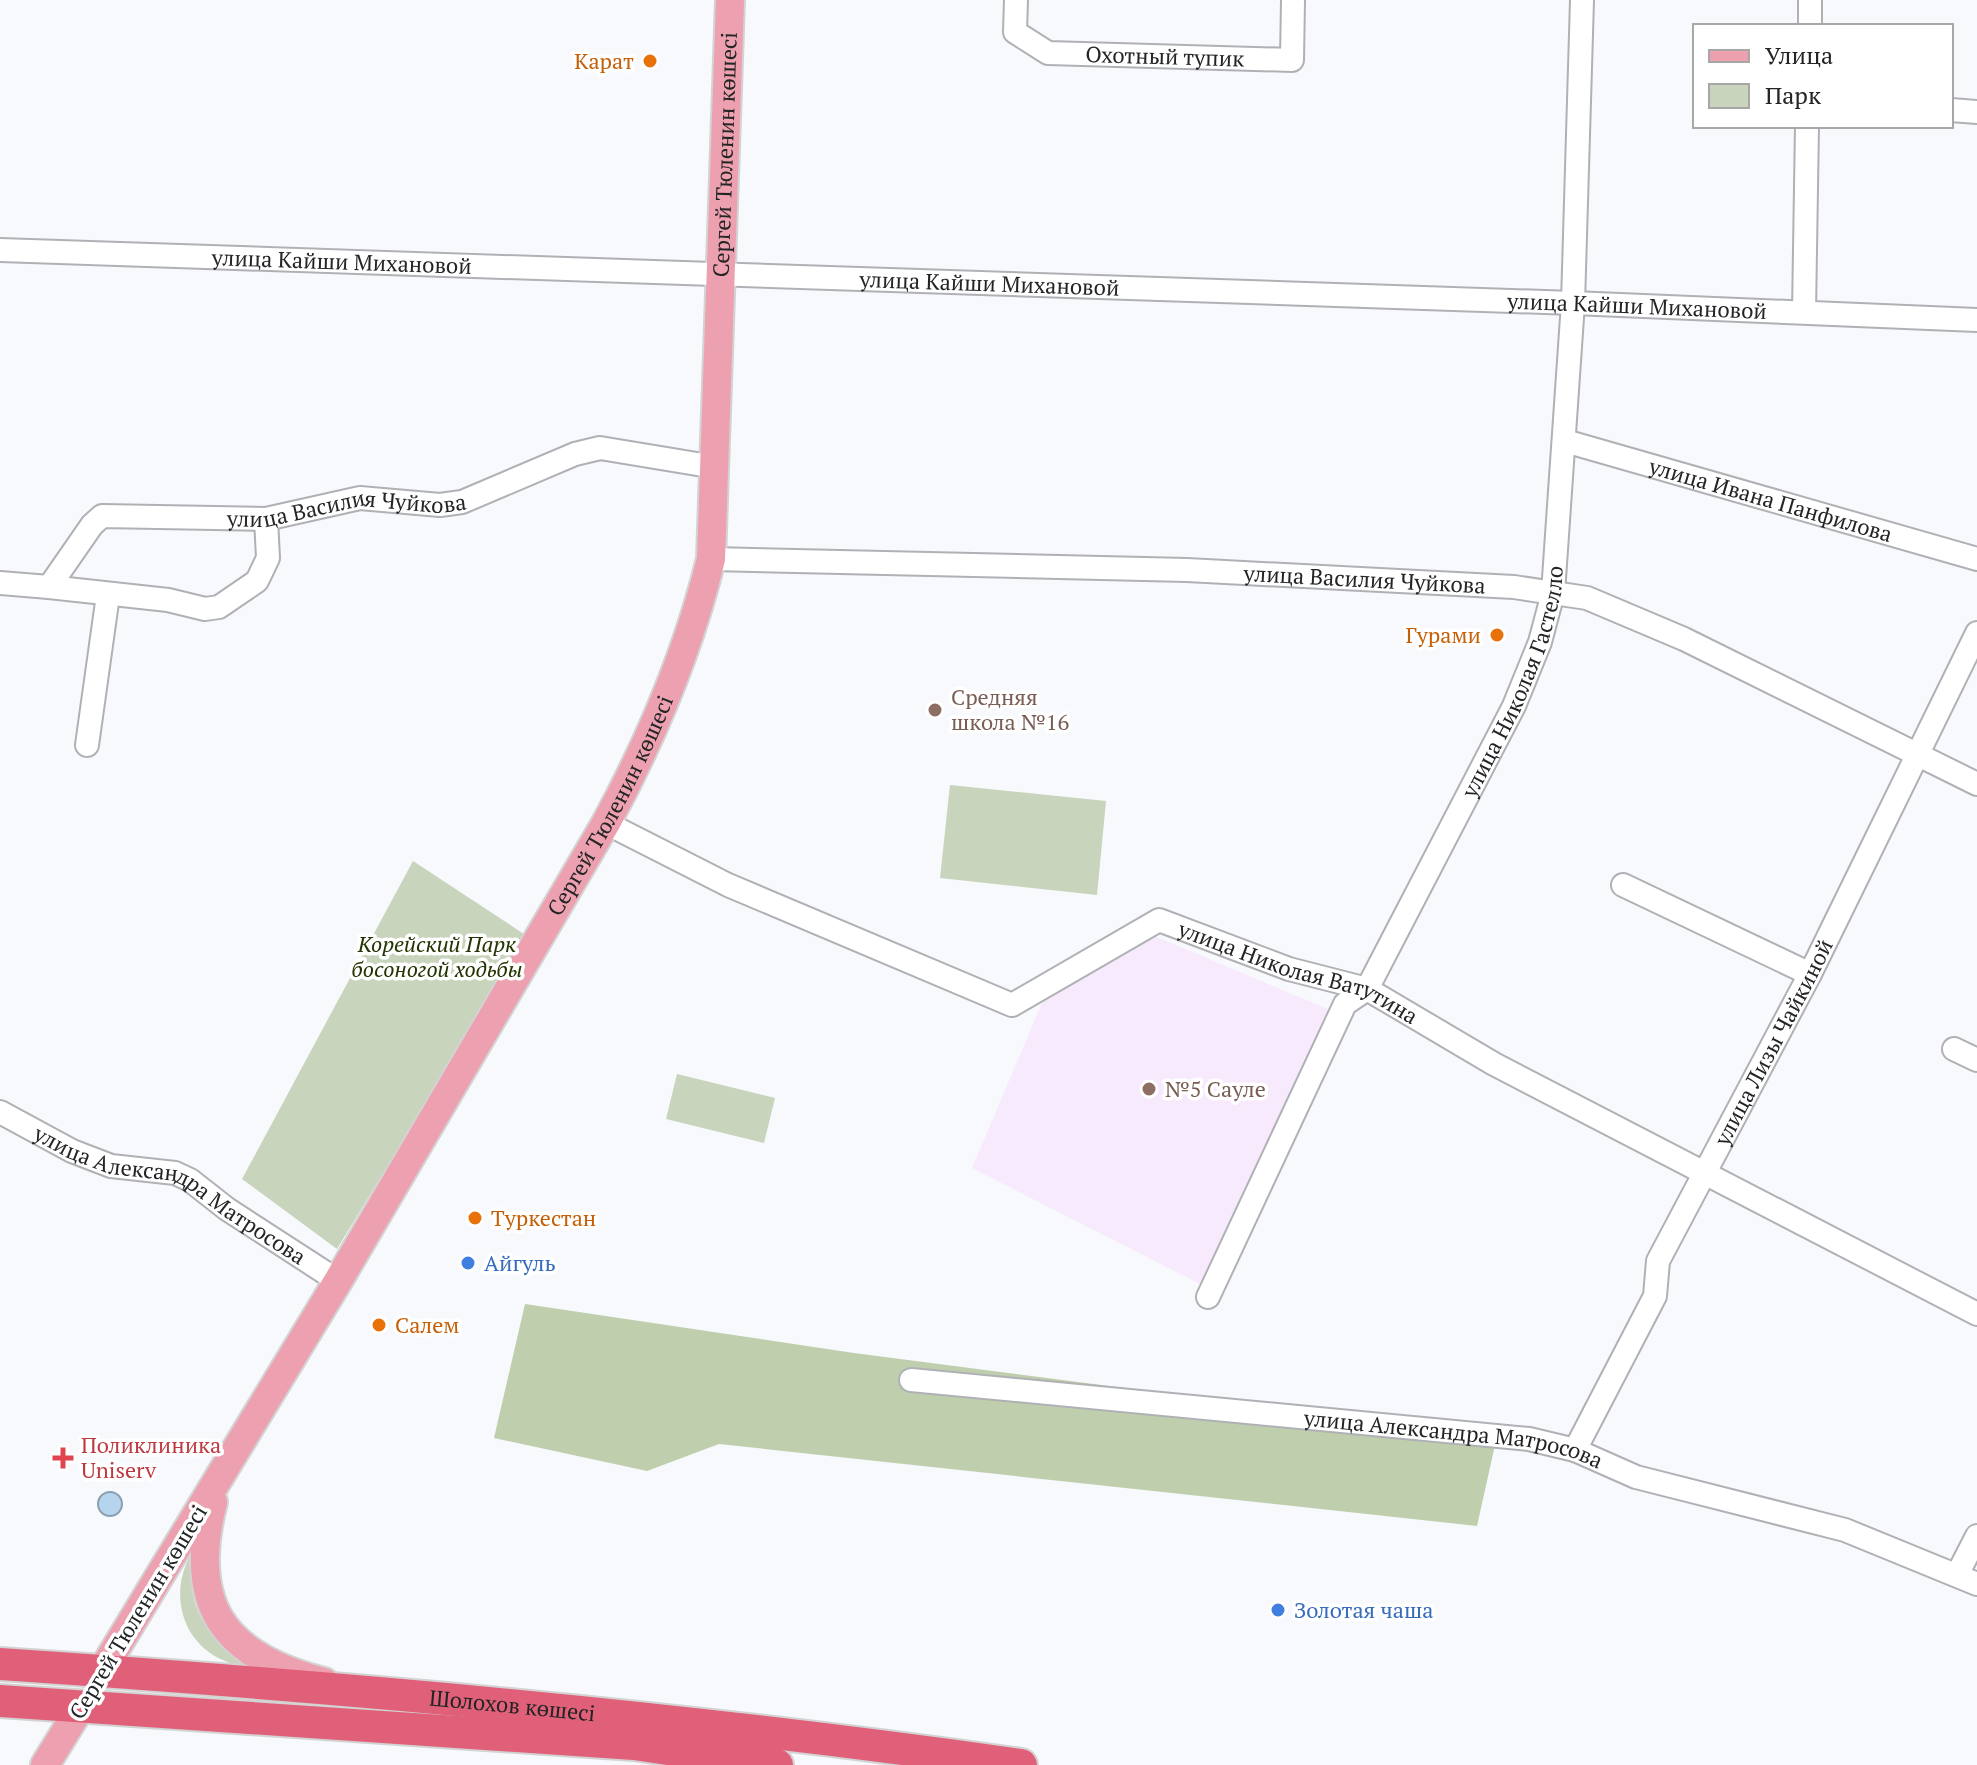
<svg xmlns="http://www.w3.org/2000/svg" width="1977" height="1765" font-family="'PT Serif',serif">
  <style>
    .education { fill: #f7eafd }
    .green { fill: #c8d4bb }
    .forest { fill: #bfcfae }
    .water { fill: #b6d4ed; stroke: #8a9fb1; stroke-width: 2 }
    .lines { fill: none; stroke-linecap: round; stroke-linejoin: round }
    .minor-casing { stroke: #afb1b5; stroke-width: 26 }
    .major-casing { stroke: #d3d3d3; stroke-width: 32 }
    .highway-casing { stroke: #d3d3d3; stroke-width: 36 }
    .minor { stroke: #fff; stroke-width: 22 }
    .major { stroke: #eda0af; stroke-width: 28 }
    .highway { stroke: #e16079; stroke-width: 32 }
    .food-dot { fill: #e8710a; stroke: #fff; stroke-width: 3 }
    .education-dot { fill: #8d6e63; stroke: #fff; stroke-width: 3 }
    .shop-dot { fill: #3f7fe0; stroke: #fff; stroke-width: 3 }
    .health-dot { fill: #e0444e; stroke: #fff; stroke-width: 3 }
    .labels { text-anchor: middle; stroke-width: 7; stroke-linejoin: round; paint-order: stroke }
    .street-label { font-size: 22px; fill: #232425; stroke: #fff }
    .food-label { font-size: 22px; fill: #c56008; stroke: #fff; text-anchor: end }
    .education-label { font-size: 22px; fill: #785e54; stroke: #fff; text-anchor: start }
    .park-label { font-size: 22px; font-style: italic; fill: #223401; stroke: #fff }
    .shop-label { font-size: 22px; fill: #366cbe; stroke: #fff; text-anchor: start }
    .health-label { font-size: 22px; fill: #be3a42; stroke: #fff; text-anchor: start }
  </style>
  <rect width="100%" height="100%" fill="#f7f9fd"/>
  <!-- education -->
  <polygon class="education" points="1152,935 1330,1010 1200,1284 972,1168 1042,1003"/>
  <!-- green -->
  <g class="green">
    <polygon points="950,785 1106,801 1097,895 940,878"/>
    <polygon points="413,861 527,936 337,1249 242,1179"/>
    <polygon points="677,1074 775,1098 764,1143 666,1119"/>
    <path d="M 190,1556 C 189,1623 211,1642 268,1669 C 254,1668 238,1667 225,1661 C 182,1644 169,1594 190,1556 Z"/>
  </g>
  <!-- forest -->
  <polygon class="forest" points="525,1304 854,1353 1497,1436 1477,1526 719,1444 647,1471 494,1438"/>
  <!-- water -->
  <circle class="water" cx="110" cy="1504" r="12"/>
  <g class="lines">
    <!-- minor casing -->
    <g class="minor-casing">
      <g id="minor">
        <path id="s1" d="M 1016,0 L 1015,32 L 1048,53 L 1292,60 L 1293,0"/>
        <polyline points="1810,26 1810,0"/>
        <polyline points="1951,110 1977,112"/>
        <path id="s2" d="M 0,250 L 1573,303 L 1977,320"/>
        <polyline points="1804,312 1807,126"/>
        <path id="s3" d="M 1565,441 L 1977,559"/>
        <path id="s4" d="M 711,559 L 1187,570 L 1514,587 L 1587,598 L 1684,639 L 1977,784"/>
        <path id="s5" d="M 0,583 L 49,587 L 92,525 L 102,516 L 266,519 L 360,498 L 440,505 L 462,502 L 575,454 L 600,448 L 715,467"/>
        <polyline points="49,587 168,600 205,609 219,607 257,581 268,558 266,519"/>
        <polyline points="87,745 108,595"/>
        <path id="s6" d="M 606,823 L 728,885 L 1012,1005 L 1159,920 L 1289,969 L 1367,989 L 1494,1064 L 1977,1314"/>
        <polyline points="1623,885 1810,974"/>
        <polyline points="1954,1049 1977,1060"/>
        <path id="s7" d="M 0,1112 L 72,1151 L 111,1166 L 175,1173 L 190,1180 L 227,1209 L 338,1281"/>
        <path id="s8" d="M 1208,1297 L 1345,1004 L 1367,989 L 1514,706 L 1540,642 L 1553,593 L 1573,303 L 1582,0"/>
        <path id="s9" d="M 911,1380 L 1529,1439 L 1575,1450 L 1636,1477 L 1845,1530 L 1977,1584"/>
        <path id="s10" d="M 1575,1450 L 1655,1296 L 1658,1261 L 1810,974 L 1977,633"/>
        <polyline points="1957,1575 1977,1536"/>
      </g>
    </g>
    <!-- major casing -->
    <g class="major-casing">
      <g id="major">
        <path d="M 213,1502 C 187,1604 222,1656 324,1682"/>
        <path id="s11" d="M 102,1671 L 338,1281 L 606,823 C 652,738 688,653 711,559 L 730,0"/>
        <polyline points="45,1765 80,1708"/>
      </g>
    </g>
    <!-- highway casing -->
    <g class="highway-casing">
      <g id="highway">
        <path id="s12" d="M 0,1664 C 342,1687 682,1717 1021,1765"/>
        <polyline points="0,1701 634,1744 777,1765"/>
      </g>
    </g>
    <!-- minor -->
    <use href="#minor" class="minor"/>
    <!-- major -->
    <use href="#major" class="major"/>
    <!-- highway -->
    <use href="#highway" class="highway"/>
  </g>
  <!-- markers -->
  <g class="food-dot">
    <circle cx="650" cy="61" r="8"/>
    <circle cx="1497" cy="635" r="8"/>
    <circle cx="475" cy="1218" r="8"/>
    <circle cx="379" cy="1325" r="8"/>
  </g>
  <g class="education-dot">
    <circle cx="935" cy="710" r="8"/>
    <circle cx="1149" cy="1089" r="8"/>
  </g>
  <g class="shop-dot">
    <circle cx="468" cy="1263" r="8"/>
    <circle cx="1278" cy="1610" r="8"/>
  </g>
  <path class="health-dot" d="M59 1446h8v8h8v8h-8v8h-8v-8h-8v-8h8z"/>
  <g class="labels">
    <!-- street labels -->
    <g class="street-label">
      <text dy="8" stroke="none"><textPath href="#s1" startOffset="188">Охотный тупик</textPath></text>
      <text dy="8" stroke="none"><textPath href="#s11" startOffset="1676">Сергей Тюленин көшесі</textPath></text>
      <text dy="8" stroke="none"><textPath href="#s2" startOffset="342">улица Кайши Михановой</textPath></text>
      <text dy="8" stroke="none"><textPath href="#s2" startOffset="990">улица Кайши Михановой</textPath></text>
      <text dy="8" stroke="none"><textPath href="#s2" startOffset="1638">улица Кайши Михановой</textPath></text>
      <text dy="8" stroke="none"><textPath href="#s3" startOffset="214">улица Ивана Панфилова</textPath></text>
      <text dy="8" stroke="none"><textPath href="#s5" startOffset="384">улица Василия Чуйкова</textPath></text>
      <text dy="8" stroke="none"><textPath href="#s4" startOffset="654">улица Василия Чуйкова</textPath></text>
      <text dy="8" stroke="none"><textPath href="#s8" startOffset="692">улица Николая Гастелло</textPath></text>
      <text dy="8" stroke="none"><textPath href="#s11" startOffset="1004">Сергей Тюленин көшесі</textPath></text>
      <text dy="8" stroke="none"><textPath href="#s6" startOffset="764">улица Николая Ватутина</textPath></text>
      <text dy="8" stroke="none"><textPath href="#s10" startOffset="456">улица Лизы Чайкиной</textPath></text>
      <text dy="8" stroke="none"><textPath href="#s7" startOffset="192">улица Александра Матросова</textPath></text>
      <text dy="8" stroke="none"><textPath href="#s9" startOffset="546">улица Александра Матросова</textPath></text>
      <text transform="translate(138 1612) rotate(-59)" y="8">Сергей Тюленин көшесі</text>
      <text dy="8" stroke="none"><textPath href="#s12" startOffset="514">Шолохов көшесі</textPath></text>
    </g>
    <!-- food labels -->
    <g class="food-label">
      <text x="634" y="69">Карат</text>
      <text x="1481" y="643">Гурами</text>
      <text x="491" y="1226" text-anchor="start">Туркестан</text>
      <text x="395" y="1333" text-anchor="start">Салем</text>
    </g>
    <!-- education labels -->
    <g class="education-label">
      <text x="951" y="705">Средняя<tspan x="951" dy="25">школа №16</tspan></text>
      <text x="1165" y="1097">№5 Сауле</text>
    </g>
    <!-- park labels -->
    <g class="park-label">
      <text x="437" y="952">Корейский Парк<tspan x="437" dy="25">босоногой ходьбы</tspan></text>
    </g>
    <!-- shop labels -->
    <g class="shop-label">
      <text x="484" y="1271">Айгуль</text>
      <text x="1294" y="1618">Золотая чаша</text>
    </g>
    <!-- health labels -->
    <g class="health-label">
      <text x="81" y="1453">Поликлиника<tspan x="81" dy="25">Uniserv</tspan></text>
    </g>
  </g>
  <!-- legend -->
  <rect x="1693" y="24" width="260" height="104" fill="#ffffff" stroke="#a7a7a8" stroke-width="2"/>
  <rect x="1709" y="50" width="40" height="12" fill="#eda0af" stroke="#a7a7a8" stroke-width="2"/>
  <text x="1765" y="64" font-size="24" fill="#232425">Улица</text>
  <rect x="1709" y="84" width="40" height="24" fill="#c8d4bb" stroke="#a7a7a8" stroke-width="2"/>
  <text x="1765" y="104" font-size="24" fill="#232425">Парк</text>
</svg>
